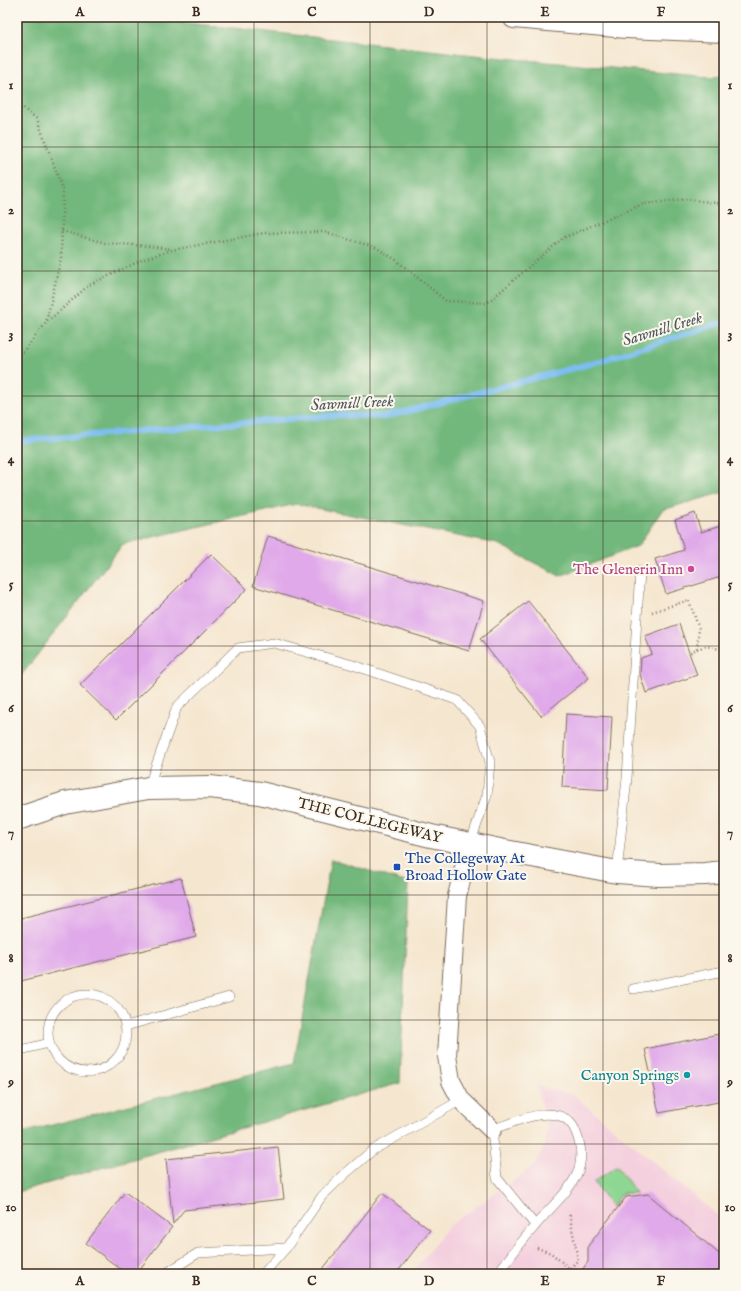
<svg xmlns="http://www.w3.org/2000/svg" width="741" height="1291" font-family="'IM FELL English',serif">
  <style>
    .built { fill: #f4cfde }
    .green { fill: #8ed792; stroke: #648058 }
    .forest { fill: #72b87c; stroke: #56714d }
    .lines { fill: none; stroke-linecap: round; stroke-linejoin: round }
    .stream { stroke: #7dbef2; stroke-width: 6 }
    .building { fill: #e0a9ea }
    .lane-casing { stroke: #7c6c5c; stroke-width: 10 }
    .street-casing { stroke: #7c6c5c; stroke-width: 20 }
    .secondary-casing { stroke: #7c6c5c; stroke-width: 24 }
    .path { stroke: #7c6c5c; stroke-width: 2.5; stroke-dasharray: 1 3; stroke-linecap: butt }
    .lane { stroke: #fff; stroke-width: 9 }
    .street { stroke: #fff; stroke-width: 18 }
    .secondary { stroke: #fff; stroke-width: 22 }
    .grid { fill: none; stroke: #3b2a1e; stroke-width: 1; stroke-opacity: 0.55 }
    .hotel-dot { fill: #d1479c; stroke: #fbf7ec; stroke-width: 1.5 }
    .transit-dot { fill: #1a4fb4; stroke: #fbf7ec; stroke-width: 1.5 }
    .culture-dot { fill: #0f9aa8; stroke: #fbf7ec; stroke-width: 1.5 }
    .labels { text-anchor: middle; stroke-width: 4; stroke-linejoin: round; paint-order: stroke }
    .hotel-label { font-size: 15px; fill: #b23c85; stroke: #fbf7ec; text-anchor: end }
    .street-label { font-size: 15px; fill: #3b2a1e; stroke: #fbf7ec }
    .transit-label { font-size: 15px; fill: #164399; stroke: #fbf7ec; text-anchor: start }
    .culture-label { font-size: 15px; fill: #0d838f; stroke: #fbf7ec; text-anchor: end }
    .water-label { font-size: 16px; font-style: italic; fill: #4f565e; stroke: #fbf7ec }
    .neatline { fill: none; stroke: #3b2a1e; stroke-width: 1.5 }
    .grid-label { font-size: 13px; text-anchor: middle; font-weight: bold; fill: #3b2a1e }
  </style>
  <rect width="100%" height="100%" fill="#fbf7ec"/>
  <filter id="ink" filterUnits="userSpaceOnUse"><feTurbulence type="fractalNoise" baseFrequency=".025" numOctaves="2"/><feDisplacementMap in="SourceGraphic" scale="8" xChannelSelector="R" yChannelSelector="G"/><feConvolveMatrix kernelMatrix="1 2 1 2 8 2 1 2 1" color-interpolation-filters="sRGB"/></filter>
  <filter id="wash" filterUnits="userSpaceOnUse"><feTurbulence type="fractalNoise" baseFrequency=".012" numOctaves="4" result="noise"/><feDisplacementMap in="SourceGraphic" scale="16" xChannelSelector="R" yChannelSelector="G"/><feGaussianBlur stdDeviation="0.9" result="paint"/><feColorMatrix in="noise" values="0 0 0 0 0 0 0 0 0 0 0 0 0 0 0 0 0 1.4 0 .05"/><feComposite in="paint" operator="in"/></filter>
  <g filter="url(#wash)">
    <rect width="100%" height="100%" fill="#f5e6cf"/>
    <!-- built -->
    <polygon class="built" points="537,1086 572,1094 724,1221 724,1274 411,1274 449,1226 535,1165 545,1145 548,1130"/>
    <!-- green -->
    <polygon class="green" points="617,1166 636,1193 622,1193 612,1207 594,1182"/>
    <!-- forest -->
    <g class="forest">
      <polygon points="17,17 134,17 483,56 709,77 724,76 724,492 662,510 638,546 560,576 498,544 296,504 123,544 17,681"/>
      <polygon points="331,859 408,883 400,1083 17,1192 17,1134 294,1063"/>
    </g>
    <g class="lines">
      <!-- stream -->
      <polyline class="stream" points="17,441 339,415 385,417 593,363 724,322"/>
    </g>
    <g id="blocks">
      <!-- building -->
      <g class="building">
        <polygon points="695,513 701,532 724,525 724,576 666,594 655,559 684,550 675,520"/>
        <polygon points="268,536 484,601 469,651 253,586"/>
        <polygon points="211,554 247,589 116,720 80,685"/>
        <polygon points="528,601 589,678 541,716 480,639"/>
        <polygon points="679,624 697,675 646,693 640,674 641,658 652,654 645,636"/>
        <polygon points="566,714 612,717 608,790 562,787"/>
        <polygon points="181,878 196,937 17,982 17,919"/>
        <polygon points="724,1033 724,1101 659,1113 645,1049"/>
        <polygon points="278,1147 284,1199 184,1210 173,1224 166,1159"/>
        <polygon points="125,1192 172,1227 136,1274 127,1274 86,1243"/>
        <polygon points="382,1193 430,1230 396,1274 319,1274"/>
        <polygon points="648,1194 724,1258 724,1274 579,1274 588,1262 588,1246 626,1197"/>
      </g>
    </g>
  </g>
  <g filter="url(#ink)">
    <use href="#blocks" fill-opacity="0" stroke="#7c6c5c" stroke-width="1"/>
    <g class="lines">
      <!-- lane casing -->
      <g class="lane-casing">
        <g id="lane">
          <polyline points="148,788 177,707 238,648 274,643 353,665 457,700 480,726 490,762 487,795 470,844"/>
          <polyline points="617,872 627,778 640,571"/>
          <polyline points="633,989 724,971"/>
          <circle cx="87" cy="1033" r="39"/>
          <polyline points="126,1026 229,997"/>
          <polyline points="17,1051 49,1043"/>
          <polyline points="168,1274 168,1272 198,1253 286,1248"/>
          <polyline points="263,1274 286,1248 322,1196 345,1174 373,1150 461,1100"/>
          <path d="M 497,1274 C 509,1258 522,1241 535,1226 C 560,1195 595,1175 575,1130 C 561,1099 514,1122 492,1130 L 497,1178 L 535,1225"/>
        </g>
      </g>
      <!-- street casing -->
      <g class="street-casing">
        <polyline id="street" points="470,844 457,896 447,1056 451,1081 461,1100 492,1130"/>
      </g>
      <!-- secondary casing -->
      <g class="secondary-casing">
        <g id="secondary">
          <polyline points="514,17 627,27 724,31"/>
          <polyline points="17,819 65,803 148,788 210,787 260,793 431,836 505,851 617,872 659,875 705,874 724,872"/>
        </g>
      </g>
      <!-- path -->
      <g class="path">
        <polyline points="17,103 37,119 63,190 61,258 46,323"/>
        <polyline points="62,231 105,243 148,246 172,249"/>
        <polyline points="17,358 19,357 46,323 89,285 144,259 172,250 264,233 324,232 377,248 396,260 446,301 487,303 563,238 643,204 687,199 724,204"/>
        <polyline points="652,612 689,600 699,629 697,649 689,653"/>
        <polyline points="697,649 706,646 724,650"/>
        <polyline points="537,1248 551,1253 570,1269"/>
        <polyline points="565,1274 578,1260 569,1212"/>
      </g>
      <!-- lane -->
      <use href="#lane" class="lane"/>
      <!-- street -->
      <use href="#street" class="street"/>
      <!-- secondary -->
      <use href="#secondary" class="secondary"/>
    </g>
  </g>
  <!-- grid -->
  <path class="grid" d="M 138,17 L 138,1274M 254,17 L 254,1274M 370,17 L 370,1274M 487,17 L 487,1274M 603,17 L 603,1274M 17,147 L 724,147M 17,271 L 724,271M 17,396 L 724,396M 17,521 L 724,521M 17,646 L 724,646M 17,770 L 724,770M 17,895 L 724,895M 17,1020 L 724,1020M 17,1144 L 724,1144"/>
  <!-- markers -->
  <circle class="hotel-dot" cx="691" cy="569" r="4"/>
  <rect class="transit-dot" x="393" y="863" width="8" height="8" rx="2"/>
  <circle class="culture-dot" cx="687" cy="1075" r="4"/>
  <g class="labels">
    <!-- hotel labels -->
    <g class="hotel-label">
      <text x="683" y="574">The Glenerin Inn</text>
    </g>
    <!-- street labels -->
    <g class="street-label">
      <text transform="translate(370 820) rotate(14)" y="5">THE COLLEGEWAY</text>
    </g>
    <!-- transit labels -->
    <g class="transit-label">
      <text x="405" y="863">The Collegeway At<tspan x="405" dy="17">Broad Hollow Gate</tspan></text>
    </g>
    <!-- culture labels -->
    <g class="culture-label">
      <text x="679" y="1080">Canyon Springs</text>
    </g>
    <!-- water labels -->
    <g class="water-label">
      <text transform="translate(662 328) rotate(-17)" y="6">Sawmill Creek</text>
      <text transform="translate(352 402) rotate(-3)" y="6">Sawmill Creek</text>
    </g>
  </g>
  <!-- margin -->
  <rect width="741" height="1291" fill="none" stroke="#fbf7ec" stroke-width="44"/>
  <rect x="22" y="22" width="697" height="1247" class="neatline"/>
  <g class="grid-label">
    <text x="80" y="16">A</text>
    <text x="196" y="16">B</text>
    <text x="312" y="16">C</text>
    <text x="429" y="16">D</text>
    <text x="545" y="16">E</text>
    <text x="661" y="16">F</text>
    <text x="11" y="89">1</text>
    <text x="730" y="89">1</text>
    <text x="11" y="214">2</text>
    <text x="730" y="214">2</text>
    <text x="11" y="338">3</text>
    <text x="730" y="338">3</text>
    <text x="11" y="463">4</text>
    <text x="730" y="463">4</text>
    <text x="11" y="588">5</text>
    <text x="730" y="588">5</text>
    <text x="11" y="712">6</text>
    <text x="730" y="712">6</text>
    <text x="11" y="837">7</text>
    <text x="730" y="837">7</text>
    <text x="11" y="962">8</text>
    <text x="730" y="962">8</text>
    <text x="11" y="1086">9</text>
    <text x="730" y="1086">9</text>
    <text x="11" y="1211">10</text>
    <text x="730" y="1211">10</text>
    <text x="80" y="1285">A</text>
    <text x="196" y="1285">B</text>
    <text x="312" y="1285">C</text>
    <text x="429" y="1285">D</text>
    <text x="545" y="1285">E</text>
    <text x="661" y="1285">F</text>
  </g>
</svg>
